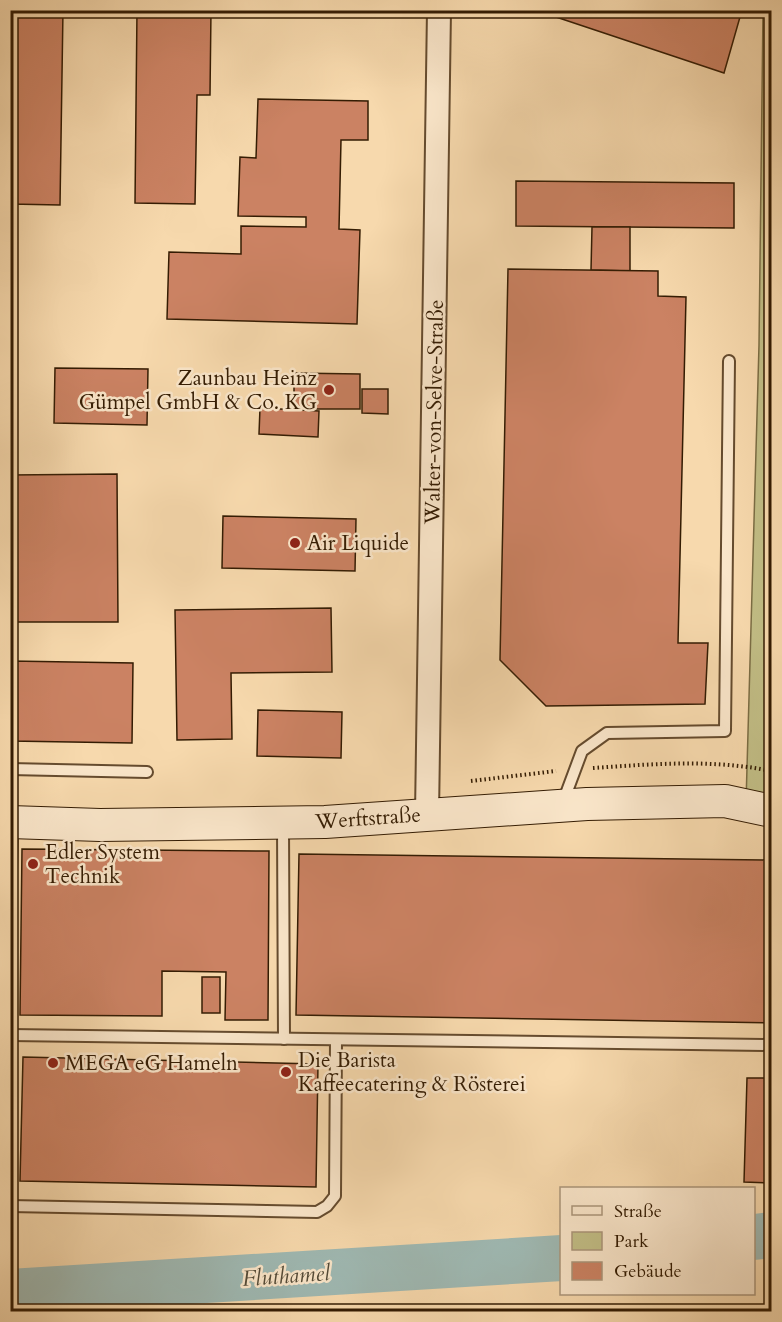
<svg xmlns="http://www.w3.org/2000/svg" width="782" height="1322" font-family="Cardo,serif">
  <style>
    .green { fill: #c2be86; stroke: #7b6d44; stroke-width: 1.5 }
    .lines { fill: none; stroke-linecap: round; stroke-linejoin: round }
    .river { stroke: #9fb9b3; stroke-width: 46 }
    .building { fill: #cb8263; stroke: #341c03; stroke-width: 1.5 }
    .lane-casing { stroke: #654b2e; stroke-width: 14 }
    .street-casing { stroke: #654b2e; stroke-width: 26 }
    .secondary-casing { stroke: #341c03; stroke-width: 34 }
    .path { stroke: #341c03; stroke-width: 4; stroke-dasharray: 1.5 3; stroke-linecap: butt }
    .lane { stroke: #fae6ca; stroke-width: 10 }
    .street { stroke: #fae6ca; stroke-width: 22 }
    .secondary { stroke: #fae6ca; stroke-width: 32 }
    .poi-dot { fill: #8f2418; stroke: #fae6ca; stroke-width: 2 }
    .labels { text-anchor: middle; stroke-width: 5; stroke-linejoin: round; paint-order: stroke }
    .poi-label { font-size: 21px; fill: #341c03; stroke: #fae6ca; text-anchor: start }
    .street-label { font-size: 21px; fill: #341c03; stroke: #fae6ca }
    .water-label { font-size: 22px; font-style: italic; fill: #544b38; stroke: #fae6ca }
  </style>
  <rect width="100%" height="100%" fill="#f7d9ad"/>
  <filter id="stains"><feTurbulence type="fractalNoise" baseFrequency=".00333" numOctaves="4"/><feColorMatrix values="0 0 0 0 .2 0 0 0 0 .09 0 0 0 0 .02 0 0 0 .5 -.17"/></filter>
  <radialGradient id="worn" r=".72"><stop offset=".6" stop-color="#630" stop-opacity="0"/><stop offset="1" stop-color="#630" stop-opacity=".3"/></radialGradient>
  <!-- green -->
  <polygon class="green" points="771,10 771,809 746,803 759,345 763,11"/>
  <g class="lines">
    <!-- river -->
    <g class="river">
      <polyline points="754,1237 772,1235"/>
      <polyline points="10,1292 562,1258"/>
    </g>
  </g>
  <!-- building -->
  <g class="building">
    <polygon points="10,10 63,10 60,205 10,204"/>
    <polygon points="137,10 211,10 210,95 197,95 195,204 135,203"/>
    <polygon points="535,10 742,10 724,73"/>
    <polygon points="258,99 368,101 368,140 341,140 339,229 360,230 357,324 167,319 169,252 241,254 241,226 306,227 306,217 238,216 240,157 256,158"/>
    <polygon points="516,181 734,183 734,228 516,226"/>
    <polygon points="592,227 630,227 630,271 591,270"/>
    <polygon points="508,269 658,271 658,296 686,297 678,643 708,643 705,704 546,706 500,660"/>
    <polygon points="55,368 148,369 147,425 54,423"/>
    <polygon points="294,373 360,374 360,409 294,409"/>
    <polygon points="362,389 388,389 388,414 362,413"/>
    <polygon points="260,408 319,411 318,437 259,434"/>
    <polygon points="117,474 118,622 10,622 10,475"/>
    <polygon points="223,516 356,519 355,571 222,568"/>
    <polygon points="331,608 332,672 231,673 232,739 177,740 175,610"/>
    <polygon points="10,661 133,663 132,743 10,741"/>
    <polygon points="258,710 342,712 341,758 257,756"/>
    <polygon points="22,849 269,851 268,1020 225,1020 226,972 162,971 162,1016 20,1015"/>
    <polygon points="299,854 772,860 772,1023 296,1015"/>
    <rect x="202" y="977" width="18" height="36"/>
    <polygon points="23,1057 318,1064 316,1187 20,1181"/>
    <polygon points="747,1078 772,1078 772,1183 744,1182"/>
  </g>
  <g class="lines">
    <!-- lane casing -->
    <g class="lane-casing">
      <g id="lane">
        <polyline points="10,769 147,772"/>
        <polyline points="563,802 582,751 607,733 725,731 729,361"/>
        <polyline points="283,826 284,1039"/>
        <polyline points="10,917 12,824"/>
        <polyline points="10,1035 772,1045"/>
        <polyline points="10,1206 317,1212 327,1206 335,1196 336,1040"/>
      </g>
    </g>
    <!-- street casing -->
    <g class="street-casing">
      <polyline id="street" points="427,814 439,10"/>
    </g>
    <!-- secondary casing -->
    <g class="secondary-casing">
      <polyline id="secondary" points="10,822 100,825 325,822 587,804 725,801 772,811"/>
    </g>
    <!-- path -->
    <g class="path">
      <path d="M 593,768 C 654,764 712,759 772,771"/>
      <polyline points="471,781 556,771"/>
    </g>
    <!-- lane -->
    <use href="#lane" class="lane"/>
    <!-- street -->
    <use href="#street" class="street"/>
    <!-- secondary -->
    <use href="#secondary" class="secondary"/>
  </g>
  <!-- markers -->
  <g class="poi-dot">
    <circle cx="329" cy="390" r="6"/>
    <circle cx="295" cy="543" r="6"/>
    <circle cx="33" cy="864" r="6"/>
    <circle cx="53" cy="1063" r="6"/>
    <circle cx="286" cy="1072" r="6"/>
  </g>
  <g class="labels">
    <!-- poi labels -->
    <g class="poi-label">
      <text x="317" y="385" text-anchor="end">Zaunbau Heinz<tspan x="317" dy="24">Gümpel GmbH &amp; Co. KG</tspan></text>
      <text x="307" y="550">Air Liquide</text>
      <text x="45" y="859">Edler System<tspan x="45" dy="24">Technik</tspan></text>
      <text x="298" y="1067">Die Barista<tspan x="298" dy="24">Kaffeecatering &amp; Rösterei</tspan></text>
      <text x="65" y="1070">MEGA eG Hameln</text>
    </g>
    <!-- street labels -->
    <g class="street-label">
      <text transform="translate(434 412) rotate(-89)" y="7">Walter-von-Selve-Straße</text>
      <text transform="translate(368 818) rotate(-4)" y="7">Werftstraße</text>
    </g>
    <!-- water labels -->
    <g class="water-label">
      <text transform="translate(286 1275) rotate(-4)" y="8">Fluthamel</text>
    </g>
  </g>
  <!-- margin -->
  <rect width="782" height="1322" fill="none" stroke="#f7d9ad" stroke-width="36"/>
  <rect x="12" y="12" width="758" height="1298" fill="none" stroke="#341c03" stroke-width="3"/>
  <rect x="18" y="18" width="746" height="1286" fill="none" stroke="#341c03" stroke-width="1.5"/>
  <!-- legend -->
  <rect x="560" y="1187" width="195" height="108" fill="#fae6ca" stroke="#ab957a" stroke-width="1.5"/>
  <rect x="572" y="1206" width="30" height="9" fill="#fae6ca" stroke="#ab957a" stroke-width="1.5"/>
  <text x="614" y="1217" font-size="18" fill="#341c03">Straße</text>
  <rect x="572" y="1232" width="30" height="18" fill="#c2be86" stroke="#ab957a" stroke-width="1.5"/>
  <text x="614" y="1247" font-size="18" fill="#341c03">Park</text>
  <rect x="572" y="1262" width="30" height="18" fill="#cb8263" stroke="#ab957a" stroke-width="1.5"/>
  <text x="614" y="1277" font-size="18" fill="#341c03">Gebäude</text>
  <rect width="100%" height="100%" filter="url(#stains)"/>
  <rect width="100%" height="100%" fill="url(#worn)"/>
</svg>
